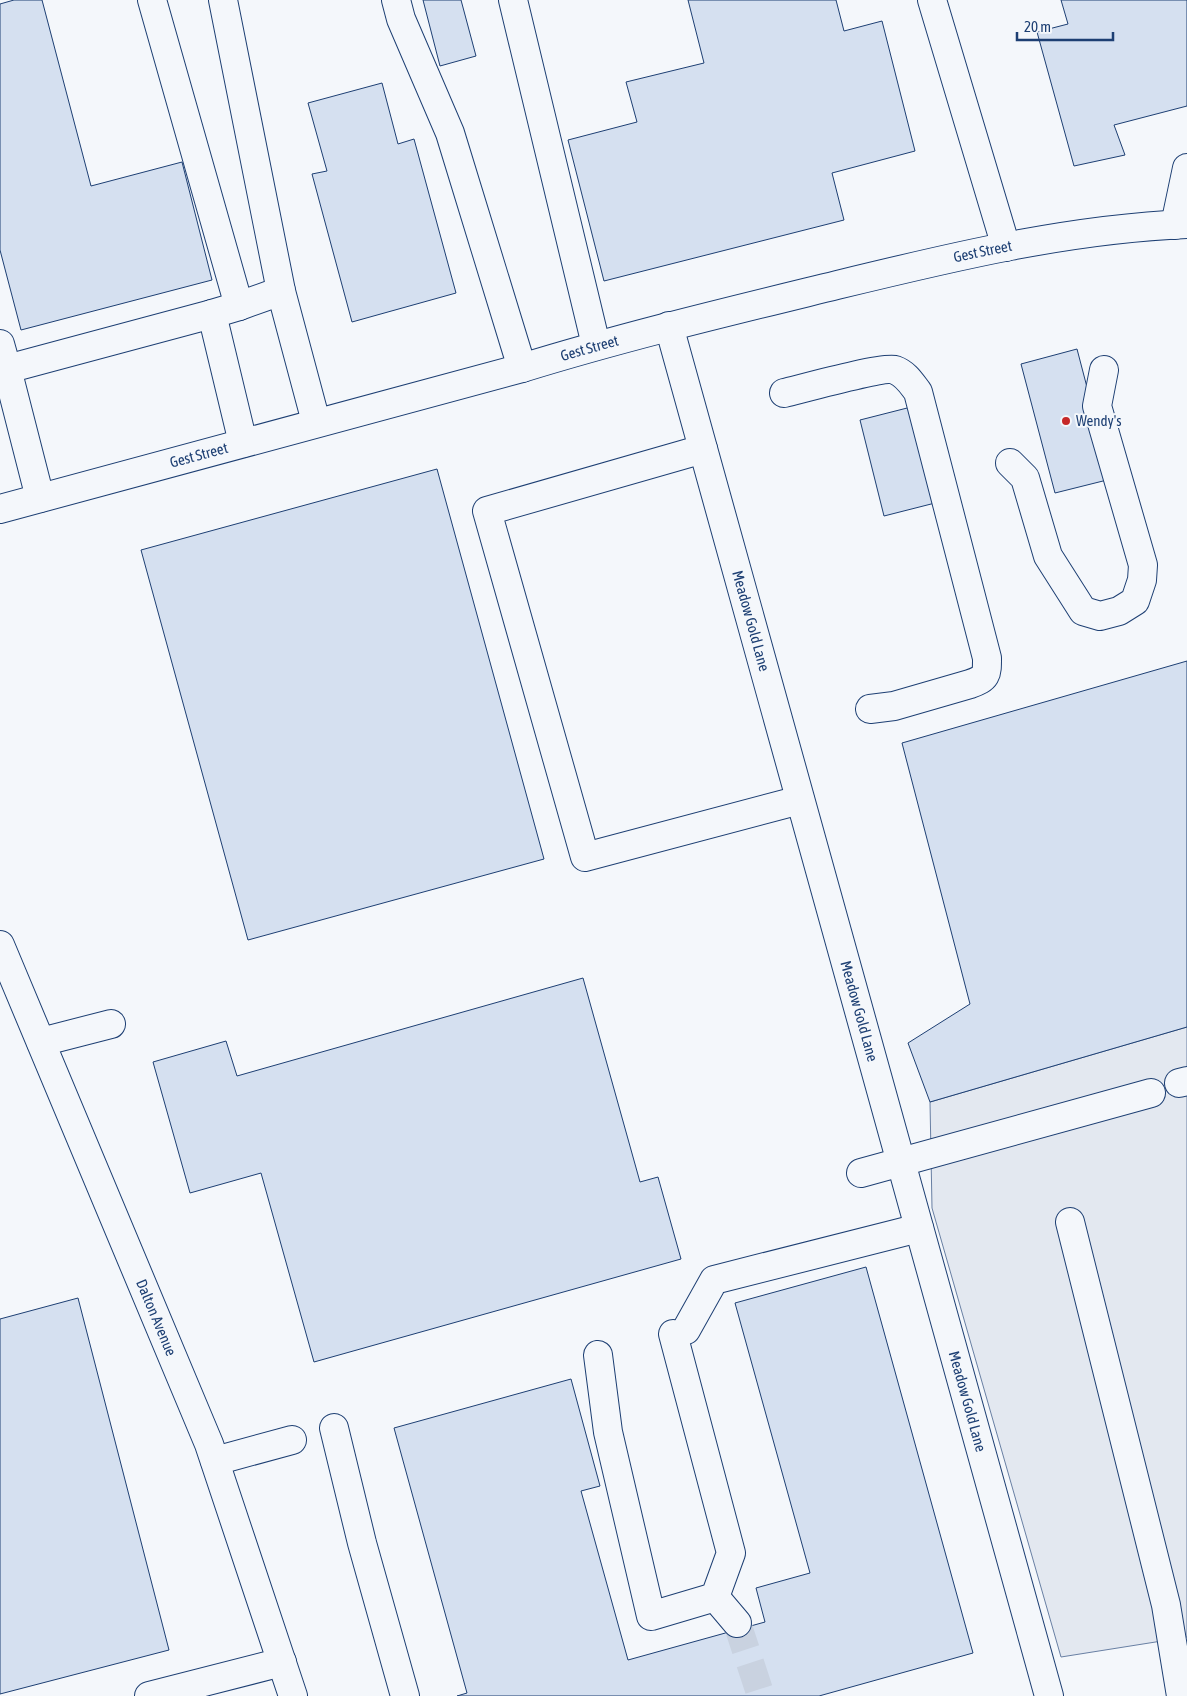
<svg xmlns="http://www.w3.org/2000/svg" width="1187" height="1696" font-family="'Asap Condensed',sans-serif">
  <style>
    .parking { fill: #e3e8f0; stroke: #687fa3 }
    .building { fill: #d5e0f0; stroke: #1d3f73 }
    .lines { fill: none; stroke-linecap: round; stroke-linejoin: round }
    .minor-tunnel { stroke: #c9d2e0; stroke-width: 28; stroke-dasharray: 28 14; stroke-linecap: butt }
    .minor-casing { stroke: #1d3f73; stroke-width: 30 }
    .major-casing { stroke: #1d3f73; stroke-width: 30 }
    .minor { stroke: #f4f7fb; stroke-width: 28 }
    .major { stroke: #f4f7fb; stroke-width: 28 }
    .poi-dot { fill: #c62828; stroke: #f4f7fb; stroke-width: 2 }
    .labels { text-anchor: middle; stroke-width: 4; stroke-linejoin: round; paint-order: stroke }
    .street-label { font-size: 15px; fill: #1d3f73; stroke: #f4f7fb }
    .poi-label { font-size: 15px; fill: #1d3f73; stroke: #f4f7fb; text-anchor: start }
  </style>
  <rect width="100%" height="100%" fill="#f4f7fb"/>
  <!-- parking -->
  <polygon class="parking" points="1187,1027 1187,1637 1061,1657 932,1208 930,1102"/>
  <!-- building -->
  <g class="building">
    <polygon points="14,0 42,0 91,186 182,162 212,280 21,330 0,250 0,4"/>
    <polygon points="423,0 461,0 476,56 440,66"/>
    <polygon points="688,0 836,0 844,31 882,21 915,151 832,173 844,220 604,281 568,140 637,122 626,82 704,63"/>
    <polygon points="1061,0 1187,0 1187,106 1114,125 1125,155 1074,166 1037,32 1068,24"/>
    <polygon points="382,83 398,144 414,139 456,293 352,322 312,174 327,171 308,103"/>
    <polygon points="1077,349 1111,479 1055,493 1021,364"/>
    <polygon points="915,406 939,502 884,516 860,420"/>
    <polygon points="437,469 544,859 248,940 141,550"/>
    <polygon points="1187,661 1187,1027 930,1102 908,1043 970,1004 902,743"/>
    <polygon points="583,978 640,1182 658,1177 681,1259 314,1362 261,1173 190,1193 153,1062 226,1041 237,1076"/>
    <polygon points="866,1267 973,1653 819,1696 457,1696 467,1693 394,1428 571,1379 600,1486 581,1491 628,1660 765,1622 756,1588 810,1573 735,1303"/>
    <polygon points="78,1298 169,1650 0,1694 0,1319"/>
  </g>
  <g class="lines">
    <!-- minor-tunnel -->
    <polyline class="minor-tunnel" points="737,1623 761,1696"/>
    <!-- minor casing -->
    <g class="minor-casing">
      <g id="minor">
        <polyline points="152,0 239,306 212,314"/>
        <polyline points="223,0 281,291 316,422"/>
        <polyline points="396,0 401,19 450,133 522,368"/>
        <polyline points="513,0 596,345"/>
        <polyline points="932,0 1006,247"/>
        <polyline points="1175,225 1187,168"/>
        <polyline points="239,306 281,291"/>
        <path id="s1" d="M 669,326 L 1049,1696"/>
        <polyline points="0,344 7,369"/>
        <path d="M 784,393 C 801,389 884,366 895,370 C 906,374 911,383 918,392 L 987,658 C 987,675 987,678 970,684 L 894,706 L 870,709"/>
        <polyline points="703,449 487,511 585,857 800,800"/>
        <polyline points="1010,463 1025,478 1048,556 1083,611 1100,616 1119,611 1135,601 1142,580 1143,565 1097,406 1104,370"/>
        <polyline points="40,498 7,369 212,314 243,443"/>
        <path id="s2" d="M 0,509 L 522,368 C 626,336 731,311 837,285 C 952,257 1068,229 1187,224"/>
        <polyline points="41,1042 111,1024"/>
        <polyline points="1179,1083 1187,1081"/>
        <polyline points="861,1173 1151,1093"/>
        <polyline points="1070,1222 1166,1605 1181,1696"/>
        <polyline points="686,1330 714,1280 919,1228"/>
        <polyline points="598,1355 608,1432 651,1616 715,1597 731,1553 673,1334"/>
        <polyline points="334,1428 362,1543 405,1696"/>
        <polyline points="215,1461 292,1440"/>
        <polyline points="715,1597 737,1623"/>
        <polyline points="149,1696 282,1662"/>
      </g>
    </g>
    <!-- major casing -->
    <g class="major-casing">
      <g id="major">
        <path id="s3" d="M 0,945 L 209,1444 L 293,1696"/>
      </g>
    </g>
    <!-- minor -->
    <use href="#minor" class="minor"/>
    <!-- major -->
    <use href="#major" class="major"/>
  </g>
  <!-- markers -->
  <circle class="poi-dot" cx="1066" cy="421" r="5"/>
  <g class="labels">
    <!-- street labels -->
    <g class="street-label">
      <text dy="5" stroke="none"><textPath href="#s2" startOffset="1016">Gest Street</textPath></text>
      <text dy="5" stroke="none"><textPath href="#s2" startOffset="611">Gest Street</textPath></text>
      <text dy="5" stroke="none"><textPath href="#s2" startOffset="206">Gest Street</textPath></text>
      <text dy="5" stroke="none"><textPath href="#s1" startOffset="306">Meadow Gold Lane</textPath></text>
      <text dy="5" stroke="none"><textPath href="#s1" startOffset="711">Meadow Gold Lane</textPath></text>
      <text dy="5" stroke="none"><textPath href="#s3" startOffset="404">Dalton Avenue</textPath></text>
      <text dy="5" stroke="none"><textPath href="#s1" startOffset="1116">Meadow Gold Lane</textPath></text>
    </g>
    <!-- poi labels -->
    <g class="poi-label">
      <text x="1076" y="426">Wendy's</text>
    </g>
  </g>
  <!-- scale -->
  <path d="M1017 32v8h96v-8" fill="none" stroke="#1d3f73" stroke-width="2.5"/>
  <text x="1024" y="32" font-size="15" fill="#1d3f73" stroke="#f4f7fb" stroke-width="4" paint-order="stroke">20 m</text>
</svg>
